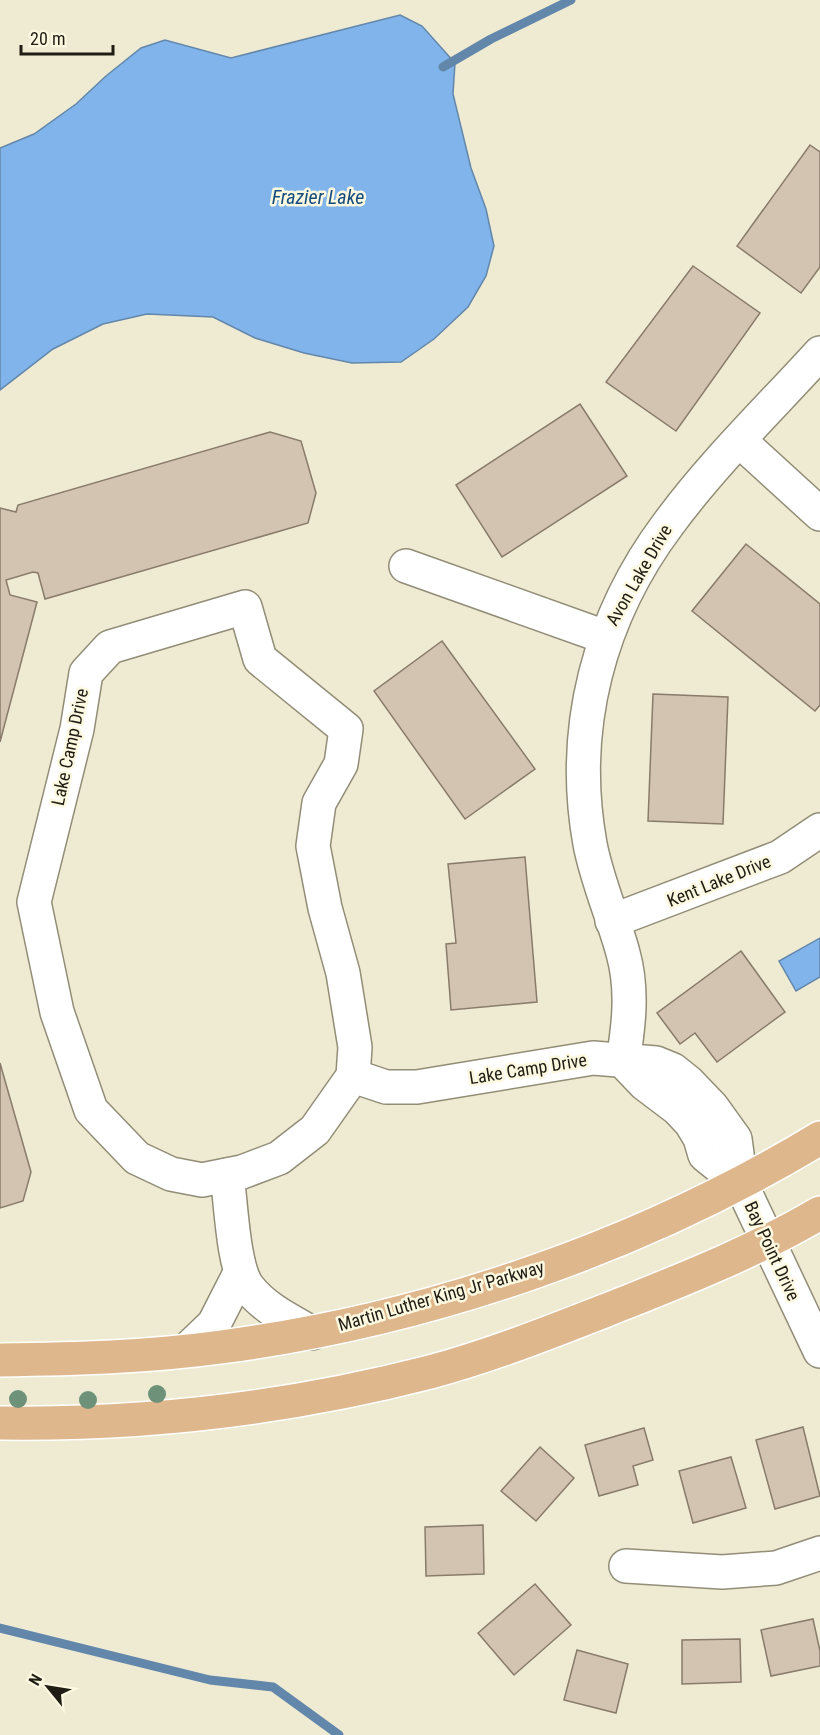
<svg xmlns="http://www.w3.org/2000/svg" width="820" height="1735" font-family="'Roboto Condensed',sans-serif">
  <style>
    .water { fill: #80b4eb; stroke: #6387aa; stroke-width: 1.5 }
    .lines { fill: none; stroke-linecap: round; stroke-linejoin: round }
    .stream { stroke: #6387aa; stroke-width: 9 }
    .building { fill: #d3c4b1; stroke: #897b6a; stroke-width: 1.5 }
    .minor-casing { stroke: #918d77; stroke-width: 36 }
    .major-casing { stroke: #fff; stroke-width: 36 }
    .minor { stroke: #fff; stroke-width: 33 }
    .major { stroke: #dfb78c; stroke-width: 33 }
    .tree { fill: #6e917a }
    .labels { text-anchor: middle; stroke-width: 5; stroke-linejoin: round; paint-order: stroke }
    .street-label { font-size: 18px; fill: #1f1d14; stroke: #fdf8e0 }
    .water-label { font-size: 20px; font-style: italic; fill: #154c7e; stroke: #fdf8e0 }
  </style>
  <rect width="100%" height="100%" fill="#efebd3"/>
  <!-- water -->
  <g class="water">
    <polygon points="400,15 422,26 455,63 453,94 471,168 486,209 494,246 486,276 468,307 434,339 401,362 352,363 304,353 255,338 213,317 147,314 103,324 53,349 0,390 0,148 34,134 76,104 106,76 141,48 165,40 231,58"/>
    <polygon points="820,938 820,977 796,991 779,961"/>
  </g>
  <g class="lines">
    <!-- stream -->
    <g class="stream">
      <polyline points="443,67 491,39 571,0"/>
      <polyline points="0,1628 210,1680 273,1687 339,1735"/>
    </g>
  </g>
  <!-- building -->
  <g class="building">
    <polygon points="810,145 820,152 820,267 801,293 737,246"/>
    <polygon points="693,266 760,313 676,431 606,382"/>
    <polygon points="580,404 627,476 502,557 456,485"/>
    <polygon points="270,432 301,441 316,493 308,523 45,599 38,573 33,572 6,580 10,595 37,602 0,742 0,508 16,512 18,505"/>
    <polygon points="746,544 820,604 820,705 815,711 692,611"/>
    <polygon points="442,641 535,769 465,819 374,691"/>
    <polygon points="653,694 728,697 723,824 648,821"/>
    <polygon points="525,857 537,1002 451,1010 446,944 456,943 448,864"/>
    <polygon points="741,951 785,1012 717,1062 695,1033 680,1044 657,1013"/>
    <polygon points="0,1063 31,1172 23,1201 0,1208"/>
    <polygon points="803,1427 820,1496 775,1509 756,1440"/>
    <polygon points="644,1428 653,1460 633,1466 638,1485 599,1496 585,1445"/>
    <polygon points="540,1447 574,1478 536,1521 501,1491"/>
    <polygon points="731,1457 746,1508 693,1523 679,1471"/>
    <polygon points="483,1525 484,1574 426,1576 425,1527"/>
    <polygon points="535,1584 571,1625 514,1675 478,1633"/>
    <polygon points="813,1619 820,1651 820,1666 771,1676 761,1630"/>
    <polygon points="740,1639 741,1682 682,1684 682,1640"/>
    <polygon points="577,1650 628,1664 616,1713 564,1700"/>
  </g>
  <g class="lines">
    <!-- minor casing -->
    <g class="minor-casing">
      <g id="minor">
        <polyline points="740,441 820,514"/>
        <polyline points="406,566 605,637"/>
        <polygon points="245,607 260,659 346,729 341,764 319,803 313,846 325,908 343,973 355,1047 353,1076 315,1130 279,1158 242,1172 202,1180 171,1174 137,1158 91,1110 57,1012 34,902 77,729 86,673 110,647"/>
        <polyline points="612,921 780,857 820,830"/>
        <path d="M 623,1061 C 629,1024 633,989 623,953 C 613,916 597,881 590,844 C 569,728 599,616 669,523 C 714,462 769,409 820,353"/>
        <polyline points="623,1061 645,1084 678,1109 691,1123 700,1138 705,1155 741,1184"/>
        <polyline points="353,1076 386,1087 417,1087 593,1058 656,1063 673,1070 688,1082 712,1107 735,1139 741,1184 820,1351"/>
        <path d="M 227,1175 C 231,1203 233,1267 248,1287 C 264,1308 289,1320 312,1333"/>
        <polyline points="187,1350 214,1324 240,1273"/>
        <polyline points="626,1566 722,1572 776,1568 820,1553"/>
      </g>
    </g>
    <!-- major casing -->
    <g class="major-casing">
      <g id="major">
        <path d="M 0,1360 C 74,1359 148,1357 221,1347 C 428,1320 642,1246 820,1138"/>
        <path d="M 0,1423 C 145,1425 290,1408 430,1372 C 497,1354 563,1327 627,1302 C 692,1276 759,1249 820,1213"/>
      </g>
    </g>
    <!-- minor -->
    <use href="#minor" class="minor"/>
    <!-- major -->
    <use href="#major" class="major"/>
  </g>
  <!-- trees -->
  <g class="tree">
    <circle cx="157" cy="1394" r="9"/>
    <circle cx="18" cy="1399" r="9"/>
    <circle cx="88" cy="1400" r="9"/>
  </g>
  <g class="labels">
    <!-- street labels -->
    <g class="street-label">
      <text transform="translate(639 575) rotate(-60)" y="6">Avon Lake Drive</text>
      <text transform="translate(70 747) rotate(-78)" y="6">Lake Camp Drive</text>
      <text transform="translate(719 881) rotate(-22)" y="6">Kent Lake Drive</text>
      <text transform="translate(528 1069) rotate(-9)" y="6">Lake Camp Drive</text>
      <text transform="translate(772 1251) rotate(65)" y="6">Bay Point Drive</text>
      <text transform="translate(441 1296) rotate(-16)" y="6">Martin Luther King Jr Parkway</text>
    </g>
    <!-- water labels -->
    <g class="water-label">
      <text x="318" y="204">Frazier Lake</text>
    </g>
  </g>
  <!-- north arrow -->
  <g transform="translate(48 1687) rotate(300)" stroke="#fdf8e0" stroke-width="4.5" paint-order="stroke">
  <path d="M0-4.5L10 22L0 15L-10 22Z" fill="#1f1d14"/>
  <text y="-9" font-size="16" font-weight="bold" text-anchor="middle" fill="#1f1d14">N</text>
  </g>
  <!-- scale -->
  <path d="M21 45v9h92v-9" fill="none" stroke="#1f1d14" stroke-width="3"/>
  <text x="30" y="45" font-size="18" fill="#1f1d14" stroke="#fdf8e0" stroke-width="4.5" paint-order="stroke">20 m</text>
</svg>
